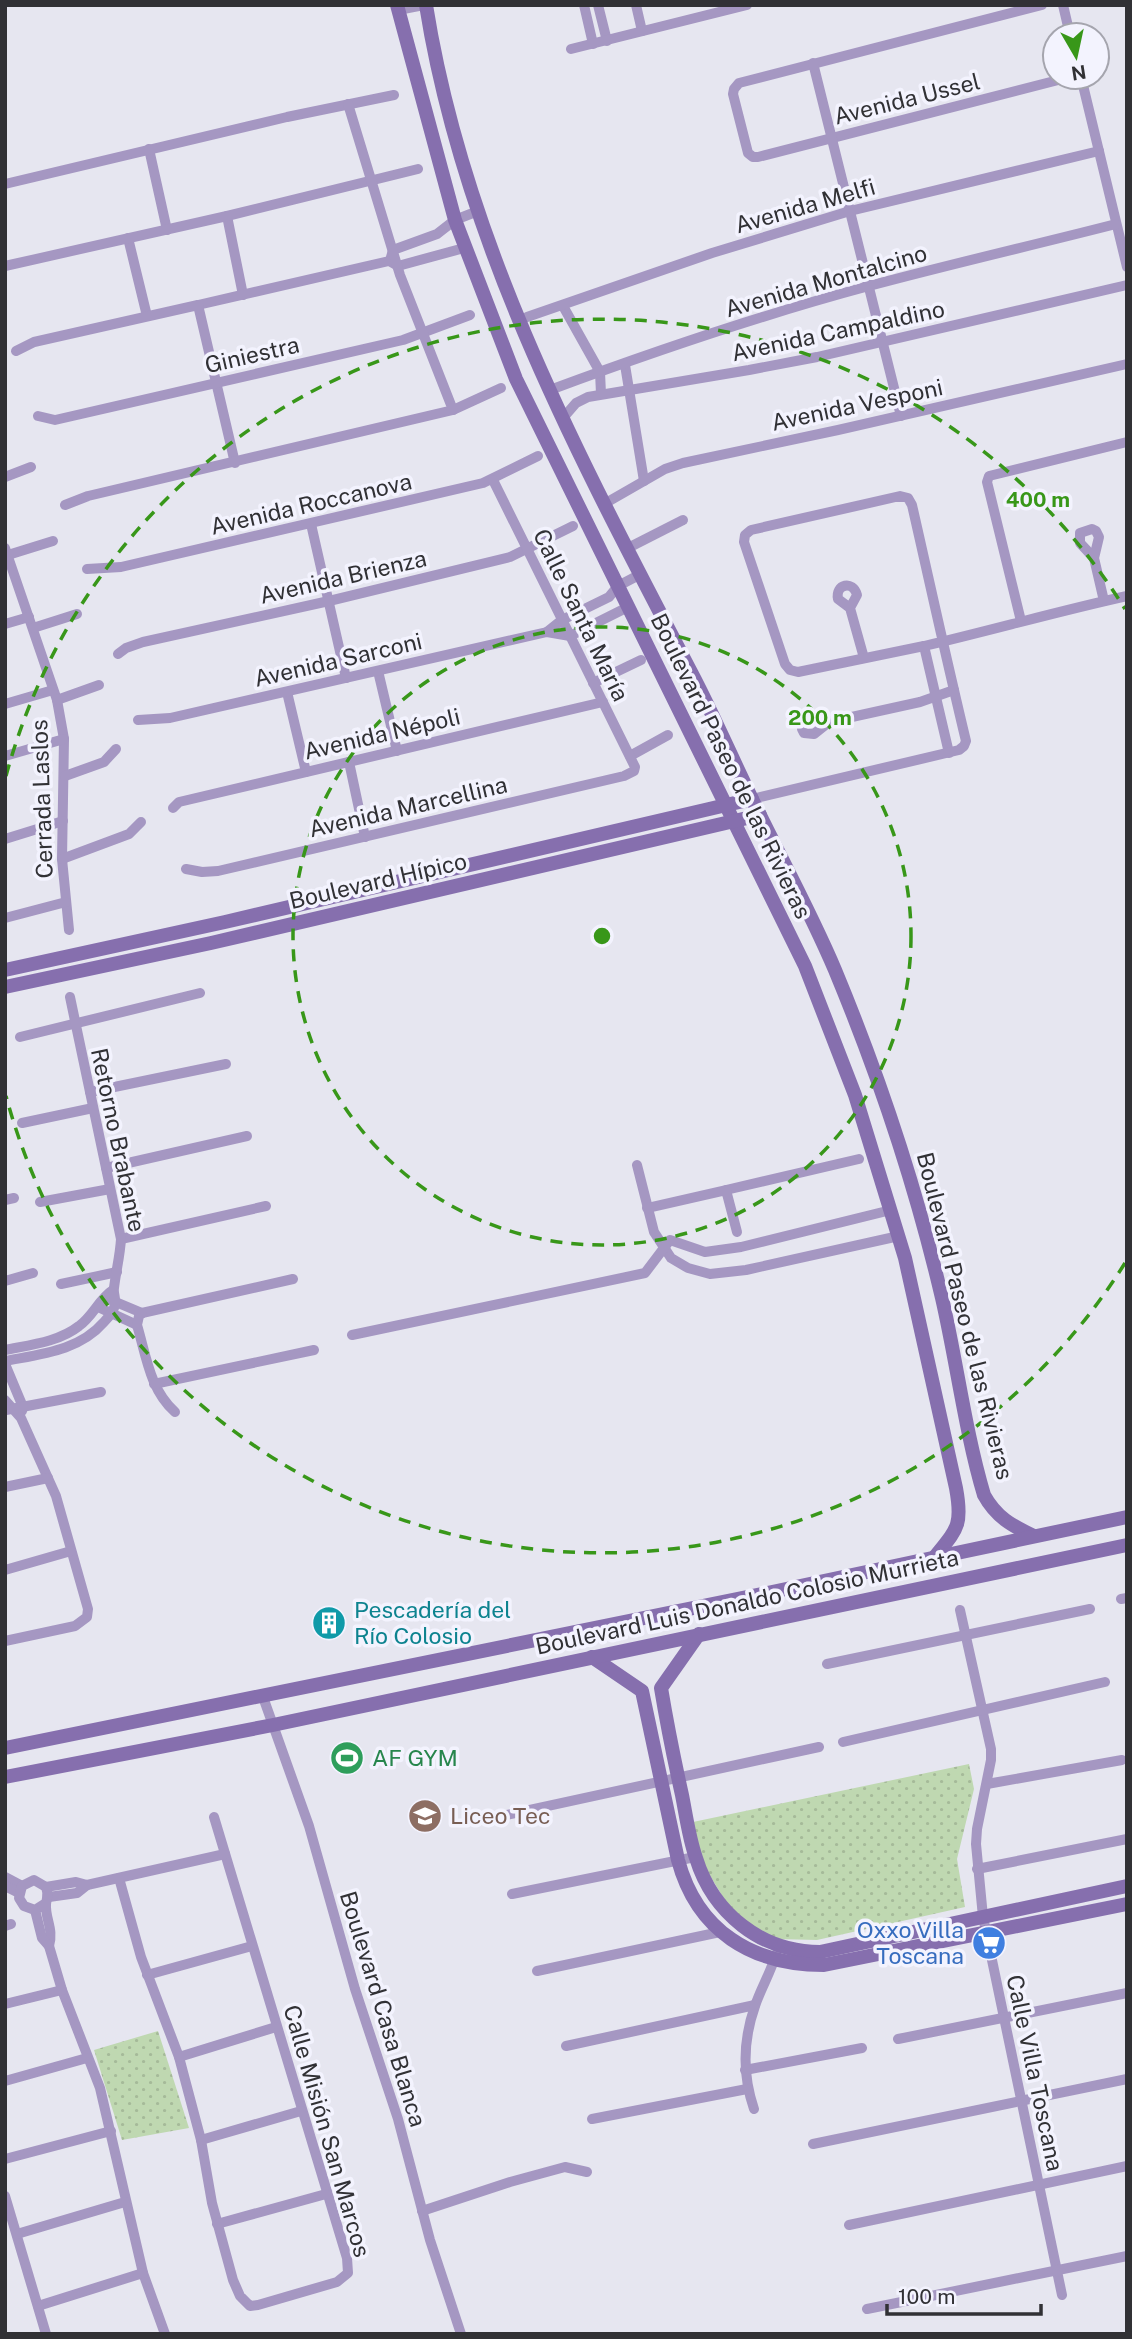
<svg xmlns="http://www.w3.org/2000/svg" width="1132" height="2339" font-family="'Public Sans',sans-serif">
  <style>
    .park { fill: url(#park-dots) }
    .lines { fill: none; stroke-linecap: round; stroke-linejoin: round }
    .street { stroke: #a597c2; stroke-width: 10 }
    .secondary { stroke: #866fae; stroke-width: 14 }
    .ring { fill: none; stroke: #389719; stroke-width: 3.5; stroke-dasharray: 12 9 }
    .labels { text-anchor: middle; stroke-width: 7; stroke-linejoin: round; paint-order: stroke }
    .street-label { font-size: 23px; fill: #313135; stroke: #f3f3fe }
    .culture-label { font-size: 23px; fill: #0d838f; stroke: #f3f3fe; text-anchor: start }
    .leisure-label { font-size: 23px; fill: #27864d; stroke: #f3f3fe; text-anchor: start }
    .education-label { font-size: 23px; fill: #785e54; stroke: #f3f3fe; text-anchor: start }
    .shop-label { font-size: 23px; fill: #366cbe; stroke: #f3f3fe; text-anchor: end }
    .centre { fill: #389719; stroke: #f3f3fe; stroke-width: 3.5 }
    .ring-label { font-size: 21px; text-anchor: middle; font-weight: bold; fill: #389719; stroke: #f3f3fe; stroke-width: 7; stroke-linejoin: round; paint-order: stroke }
  </style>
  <defs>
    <pattern id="park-dots" width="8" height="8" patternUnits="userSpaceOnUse" patternTransform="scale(1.75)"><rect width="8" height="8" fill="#bfd8b1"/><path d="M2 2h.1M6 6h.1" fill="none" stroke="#a5ba99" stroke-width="1.8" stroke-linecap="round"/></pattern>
  </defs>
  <rect width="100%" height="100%" fill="#e6e6f0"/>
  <!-- park -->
  <g class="park">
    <polygon points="969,1764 974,1789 957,1859 965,1907 817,1940 776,1939 753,1930 732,1912 703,1864 693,1822"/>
    <polygon points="158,2031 189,2128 122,2140 94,2050"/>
  </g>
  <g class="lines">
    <!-- street -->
    <g class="street">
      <polyline points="584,5 593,44"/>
      <polyline points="598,5 607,41"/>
      <polyline points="636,5 642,31"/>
      <polyline points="1042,5 739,83 734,89 733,94 748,153 753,157 758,157 1070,77"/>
      <polyline points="1063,5 1070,35"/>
      <polyline points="398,10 424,5"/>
      <polyline points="571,49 747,5"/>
      <polyline points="813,63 901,416"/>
      <polyline points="1081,77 1127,267"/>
      <polyline points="149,149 167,230"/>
      <polyline points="5,184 287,117 394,95"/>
      <polyline points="227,216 243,295"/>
      <polyline points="128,238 147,316"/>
      <polyline points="391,257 393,250 437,234 455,220 478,211"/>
      <polyline points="5,266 227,216 418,169"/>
      <polyline points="198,305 389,261 398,266 464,248"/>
      <polyline points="563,306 600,372 601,394"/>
      <polyline points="527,317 712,253 850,211 1099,151"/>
      <polyline points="16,351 34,342 198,305 235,463"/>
      <polyline points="625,365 644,481"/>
      <path d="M 550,390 C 655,351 761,315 869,286 C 951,264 1034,245 1116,224"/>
      <polyline points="453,410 501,388"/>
      <polyline points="38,416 55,420 403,340 470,315"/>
      <polyline points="563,418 576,403 588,397 749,370 817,357 1127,285"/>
      <polyline points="5,477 31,467"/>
      <polyline points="604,504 665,469 683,463 838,430 1127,364"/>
      <polyline points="65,505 88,496 453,410 400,275 348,104"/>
      <polyline points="311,524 346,678"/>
      <polyline points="5,548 57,700 64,739 62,859 69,930"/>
      <polyline points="626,549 683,520"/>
      <polyline points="8,555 53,541"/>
      <polyline points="1094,558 1080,543 1080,533 1092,529 1096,531 1099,537 1094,558 1104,601"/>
      <polyline points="87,569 121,567 483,483 538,456"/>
      <path d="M 850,608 L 857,595 C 853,580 835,584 838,599 L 850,608 L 864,658"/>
      <polyline points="1021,621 989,490 987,482 989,476 1127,442"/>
      <polyline points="5,624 29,617"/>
      <polyline points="33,628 77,614"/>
      <polyline points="547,632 562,620 609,597 618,586 639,575"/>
      <polyline points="924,646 949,753"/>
      <polyline points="118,654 126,648 143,642 329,601 510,557 573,526"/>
      <polyline points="378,671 397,751"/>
      <polyline points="593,683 641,660"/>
      <polyline points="287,692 306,772"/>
      <polyline points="57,700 99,685"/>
      <polyline points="5,704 53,690"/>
      <polyline points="138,720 170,718 547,632 570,636 628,607"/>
      <path d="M 829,722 C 820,718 812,714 803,719 L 802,729 L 804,733 L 814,734 L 829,722 L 920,702 L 954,690"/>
      <polyline points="5,756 64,739"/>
      <polyline points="630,756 668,735"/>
      <polyline points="349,762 365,837"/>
      <polyline points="65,776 104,762 116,749"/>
      <path d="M 752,799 L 959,750 L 964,746 L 966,741 C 947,662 930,584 912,505 L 908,498 L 900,496 L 751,530 L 745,535 L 744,542 L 785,664 L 790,670 L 798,672 L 924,646 C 992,630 1059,611 1127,596"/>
      <polyline points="173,808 179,802 603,702"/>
      <polyline points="5,839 63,821"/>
      <polyline points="62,859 129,834 141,822"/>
      <polyline points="186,869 202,872 218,871 624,776 634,771 635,767 493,480"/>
      <polyline points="5,918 66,902"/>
      <polyline points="20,1037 200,993"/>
      <polyline points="90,1092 226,1064"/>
      <polyline points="22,1123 93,1108"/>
      <polyline points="637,1165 654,1232 671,1258 688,1268 710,1274 746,1270 899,1236"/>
      <polyline points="106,1168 247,1136"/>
      <polyline points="726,1190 859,1159"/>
      <polyline points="5,1200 14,1198"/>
      <polyline points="40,1202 110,1189"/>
      <polyline points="647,1208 726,1190 737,1232"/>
      <polyline points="121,1239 266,1206"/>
      <polyline points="5,1281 33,1273"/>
      <polyline points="61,1284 117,1272"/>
      <polyline points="111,1300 142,1313"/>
      <polyline points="98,1307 137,1325"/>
      <polyline points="142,1313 293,1279"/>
      <path d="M 142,1313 L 139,1316 L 137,1325 C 146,1355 150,1390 175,1412"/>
      <polyline points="352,1335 645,1273 670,1240 705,1252 741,1247 891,1210"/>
      <path d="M 5,1350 C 29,1345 59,1342 79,1326 C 93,1316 99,1299 113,1290"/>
      <path d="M 5,1361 C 41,1354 79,1351 104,1322 C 109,1317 114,1311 115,1304 C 116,1298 113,1293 114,1288 C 116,1271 120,1256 121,1239 L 70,997"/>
      <polyline points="5,1364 23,1407 22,1411"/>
      <polyline points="154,1384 314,1350"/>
      <polyline points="5,1400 21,1418 56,1496 88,1609 87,1617 75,1626 5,1641"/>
      <polyline points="6,1410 101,1392"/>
      <polyline points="5,1487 48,1478"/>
      <polyline points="5,1570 71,1551"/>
      <polyline points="1121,1599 1127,1598"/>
      <polyline points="960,1610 991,1749 991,1760 977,1829 976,1844 983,1917 1062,2295"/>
      <polyline points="827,1664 1090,1609"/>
      <polyline points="263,1697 309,1826 355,1989 398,2119 430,2240 461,2334"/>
      <polyline points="843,1742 1105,1682"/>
      <polyline points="987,1784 1122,1760"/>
      <polyline points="502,1816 819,1747"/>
      <polyline points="977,1869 1127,1839"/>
      <polyline points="5,1877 22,1886"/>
      <polyline points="119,1878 141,1957 179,2057 201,2140 212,2203 233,2280 240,2296 250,2306 258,2305 337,2282 348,2273 347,2258 214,1817"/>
      <polyline points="5,1886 19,1893"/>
      <polyline points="46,1887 76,1882 87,1885 225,1854"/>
      <polyline points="512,1894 695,1857"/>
      <polyline points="49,1897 77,1893 87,1885"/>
      <path d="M 46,1903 L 35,1910 L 24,1906 L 19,1898 L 22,1886 L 34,1880 L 46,1887 C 49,1895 47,1896 46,1904 C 45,1919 54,1929 49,1946"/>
      <polyline points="35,1910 42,1938 49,1946 62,1990 100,2088 143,2273 165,2334"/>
      <polyline points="5,1926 11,1924"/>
      <polyline points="537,1971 720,1932"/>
      <polyline points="147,1975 252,1946"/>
      <polyline points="5,2004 62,1990"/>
      <polyline points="898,2039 1127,1993"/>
      <polyline points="566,2046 755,2005"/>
      <polyline points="179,2057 276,2027"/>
      <polyline points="745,2070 862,2048"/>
      <polyline points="5,2081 87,2058"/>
      <path d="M 754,2109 C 742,2074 743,2040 755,2006 C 761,1988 771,1972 776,1954"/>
      <polyline points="592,2119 747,2089"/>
      <polyline points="201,2140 301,2111"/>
      <polyline points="813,2144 1127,2079"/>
      <polyline points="5,2159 111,2131"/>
      <polyline points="5,2196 46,2334"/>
      <polyline points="422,2211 510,2182 565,2167 587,2172"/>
      <polyline points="217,2224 326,2194"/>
      <polyline points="849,2225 1127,2166"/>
      <polyline points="17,2234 125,2202"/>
      <polyline points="38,2306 143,2273"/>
      <polyline points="867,2309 1127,2256"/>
    </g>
    <!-- secondary -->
    <g class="secondary">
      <path d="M 397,5 L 455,220 L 516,379 L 805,966 L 855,1095 L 905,1258 L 956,1488 C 963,1526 957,1529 934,1558"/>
      <path d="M 426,5 C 464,245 581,461 692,674 C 713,714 731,756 751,797 C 779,855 810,911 835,970 C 879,1076 916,1187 942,1298 C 957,1363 965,1431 984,1495 C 996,1517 1012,1526 1034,1536"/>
      <polyline points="5,970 225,922 752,799"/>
      <polyline points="5,987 211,943 760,815"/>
      <path d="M 699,1634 L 661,1688 C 667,1724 674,1759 682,1795 C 686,1815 689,1838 696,1858 C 713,1913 761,1952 820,1952 L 1127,1886"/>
      <path d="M 592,1657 L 642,1691 L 678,1860 C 697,1931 752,1965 824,1965 L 1127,1904"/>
      <polyline points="5,1748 772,1592 1127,1517"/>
      <polyline points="5,1777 273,1725 1127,1545"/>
    </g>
  </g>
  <!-- distance rings -->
  <g class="ring">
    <circle cx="602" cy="936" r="309"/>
    <path d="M1125 1263A617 617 0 0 1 6 1096M6 776A617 617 0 0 1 1125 609"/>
  </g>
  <!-- icons -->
  <defs>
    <g id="building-disc" transform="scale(1.75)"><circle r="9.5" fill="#0f9aa8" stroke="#f3f3fe"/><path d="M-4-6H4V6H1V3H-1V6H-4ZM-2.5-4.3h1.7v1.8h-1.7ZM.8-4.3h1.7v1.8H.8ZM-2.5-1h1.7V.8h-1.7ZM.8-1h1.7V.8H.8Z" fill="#fff"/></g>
    <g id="stadium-disc" transform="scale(1.75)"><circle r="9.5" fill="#2e9e5b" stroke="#f3f3fe"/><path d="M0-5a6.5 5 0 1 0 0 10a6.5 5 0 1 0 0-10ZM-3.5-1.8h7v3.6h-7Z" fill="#fff"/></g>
    <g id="school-disc" transform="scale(1.75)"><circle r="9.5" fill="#8d6e63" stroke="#f3f3fe"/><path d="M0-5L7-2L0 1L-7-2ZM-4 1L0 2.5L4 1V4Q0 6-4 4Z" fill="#fff"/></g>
    <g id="supermarket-disc" transform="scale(1.75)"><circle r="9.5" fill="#3f7fe0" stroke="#f3f3fe"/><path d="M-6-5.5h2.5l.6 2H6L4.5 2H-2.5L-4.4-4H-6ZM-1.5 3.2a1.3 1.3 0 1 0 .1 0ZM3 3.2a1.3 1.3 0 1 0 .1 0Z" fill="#fff"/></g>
  </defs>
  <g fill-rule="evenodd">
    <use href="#building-disc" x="329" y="1623"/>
    <use href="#stadium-disc" x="347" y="1758"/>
    <use href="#school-disc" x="425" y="1816"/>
    <use href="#supermarket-disc" x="989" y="1943"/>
  </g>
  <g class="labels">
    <!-- street labels -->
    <g class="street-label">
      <text transform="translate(907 99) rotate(-14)" y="8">Avenida Ussel</text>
      <text transform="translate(805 206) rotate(-16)" y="8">Avenida Melfi</text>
      <text transform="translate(826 281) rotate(-16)" y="8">Avenida Montalcino</text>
      <text transform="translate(838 331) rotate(-12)" y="8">Avenida Campaldino</text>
      <text transform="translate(252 355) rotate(-13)" y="8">Giniestra</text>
      <text transform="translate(857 405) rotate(-12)" y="8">Avenida Vesponi</text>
      <text transform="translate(311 504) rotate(-13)" y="8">Avenida Roccanova</text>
      <text transform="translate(343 577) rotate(-13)" y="8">Avenida Brienza</text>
      <text transform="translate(581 615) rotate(64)" y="8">Calle Santa María</text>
      <text transform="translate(338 660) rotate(-13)" y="8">Avenida Sarconi</text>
      <text transform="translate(382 734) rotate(-13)" y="8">Avenida Népoli</text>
      <text transform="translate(731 766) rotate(64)" y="8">Boulevard Paseo de las Rivieras</text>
      <text transform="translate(42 799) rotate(-92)" y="8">Cerrada Laslos</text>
      <text transform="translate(408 807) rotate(-13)" y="8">Avenida Marcellina</text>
      <text transform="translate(378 881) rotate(-13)" y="8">Boulevard Hípico</text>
      <text transform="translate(118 1140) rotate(78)" y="8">Retorno Brabante</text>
      <text transform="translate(965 1316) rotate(76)" y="8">Boulevard Paseo de las Rivieras</text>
      <text transform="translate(747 1602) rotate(-12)" y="8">Boulevard Luis Donaldo Colosio Murrieta</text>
      <text transform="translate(383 2009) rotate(73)" y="8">Boulevard Casa Blanca</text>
      <text transform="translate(1035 2073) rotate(78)" y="8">Calle Villa Toscana</text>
      <text transform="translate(327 2131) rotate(74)" y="8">Calle Misión San Marcos</text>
    </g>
    <!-- culture labels -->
    <g class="culture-label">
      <text x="354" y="1618">Pescadería del<tspan x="354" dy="26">Río Colosio</tspan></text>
    </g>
    <!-- leisure labels -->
    <g class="leisure-label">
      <text x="372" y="1766">AF GYM</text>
    </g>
    <!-- education labels -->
    <g class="education-label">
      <text x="450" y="1824">Liceo Tec</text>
    </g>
    <!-- shop labels -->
    <g class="shop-label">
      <text x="964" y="1938">Oxxo Villa<tspan x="964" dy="26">Toscana</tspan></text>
    </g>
  </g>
  <circle cx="602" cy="936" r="10" class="centre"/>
  <g class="ring-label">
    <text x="1038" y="507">400 m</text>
    <text x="820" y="725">200 m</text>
  </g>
  <!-- border -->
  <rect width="1132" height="2339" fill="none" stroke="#313135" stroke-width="14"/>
  <!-- north arrow -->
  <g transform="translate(1076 56) rotate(171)"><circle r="33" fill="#f3f3fe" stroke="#a5a5ae" stroke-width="2"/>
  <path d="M0-5L12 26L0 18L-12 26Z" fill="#389719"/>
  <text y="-10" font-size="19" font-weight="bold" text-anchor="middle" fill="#313135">N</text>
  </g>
  <!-- scale -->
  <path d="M887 2304v10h154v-10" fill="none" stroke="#313135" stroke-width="3.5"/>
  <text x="898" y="2304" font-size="21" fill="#313135" stroke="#f3f3fe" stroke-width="5" paint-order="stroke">100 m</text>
</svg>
